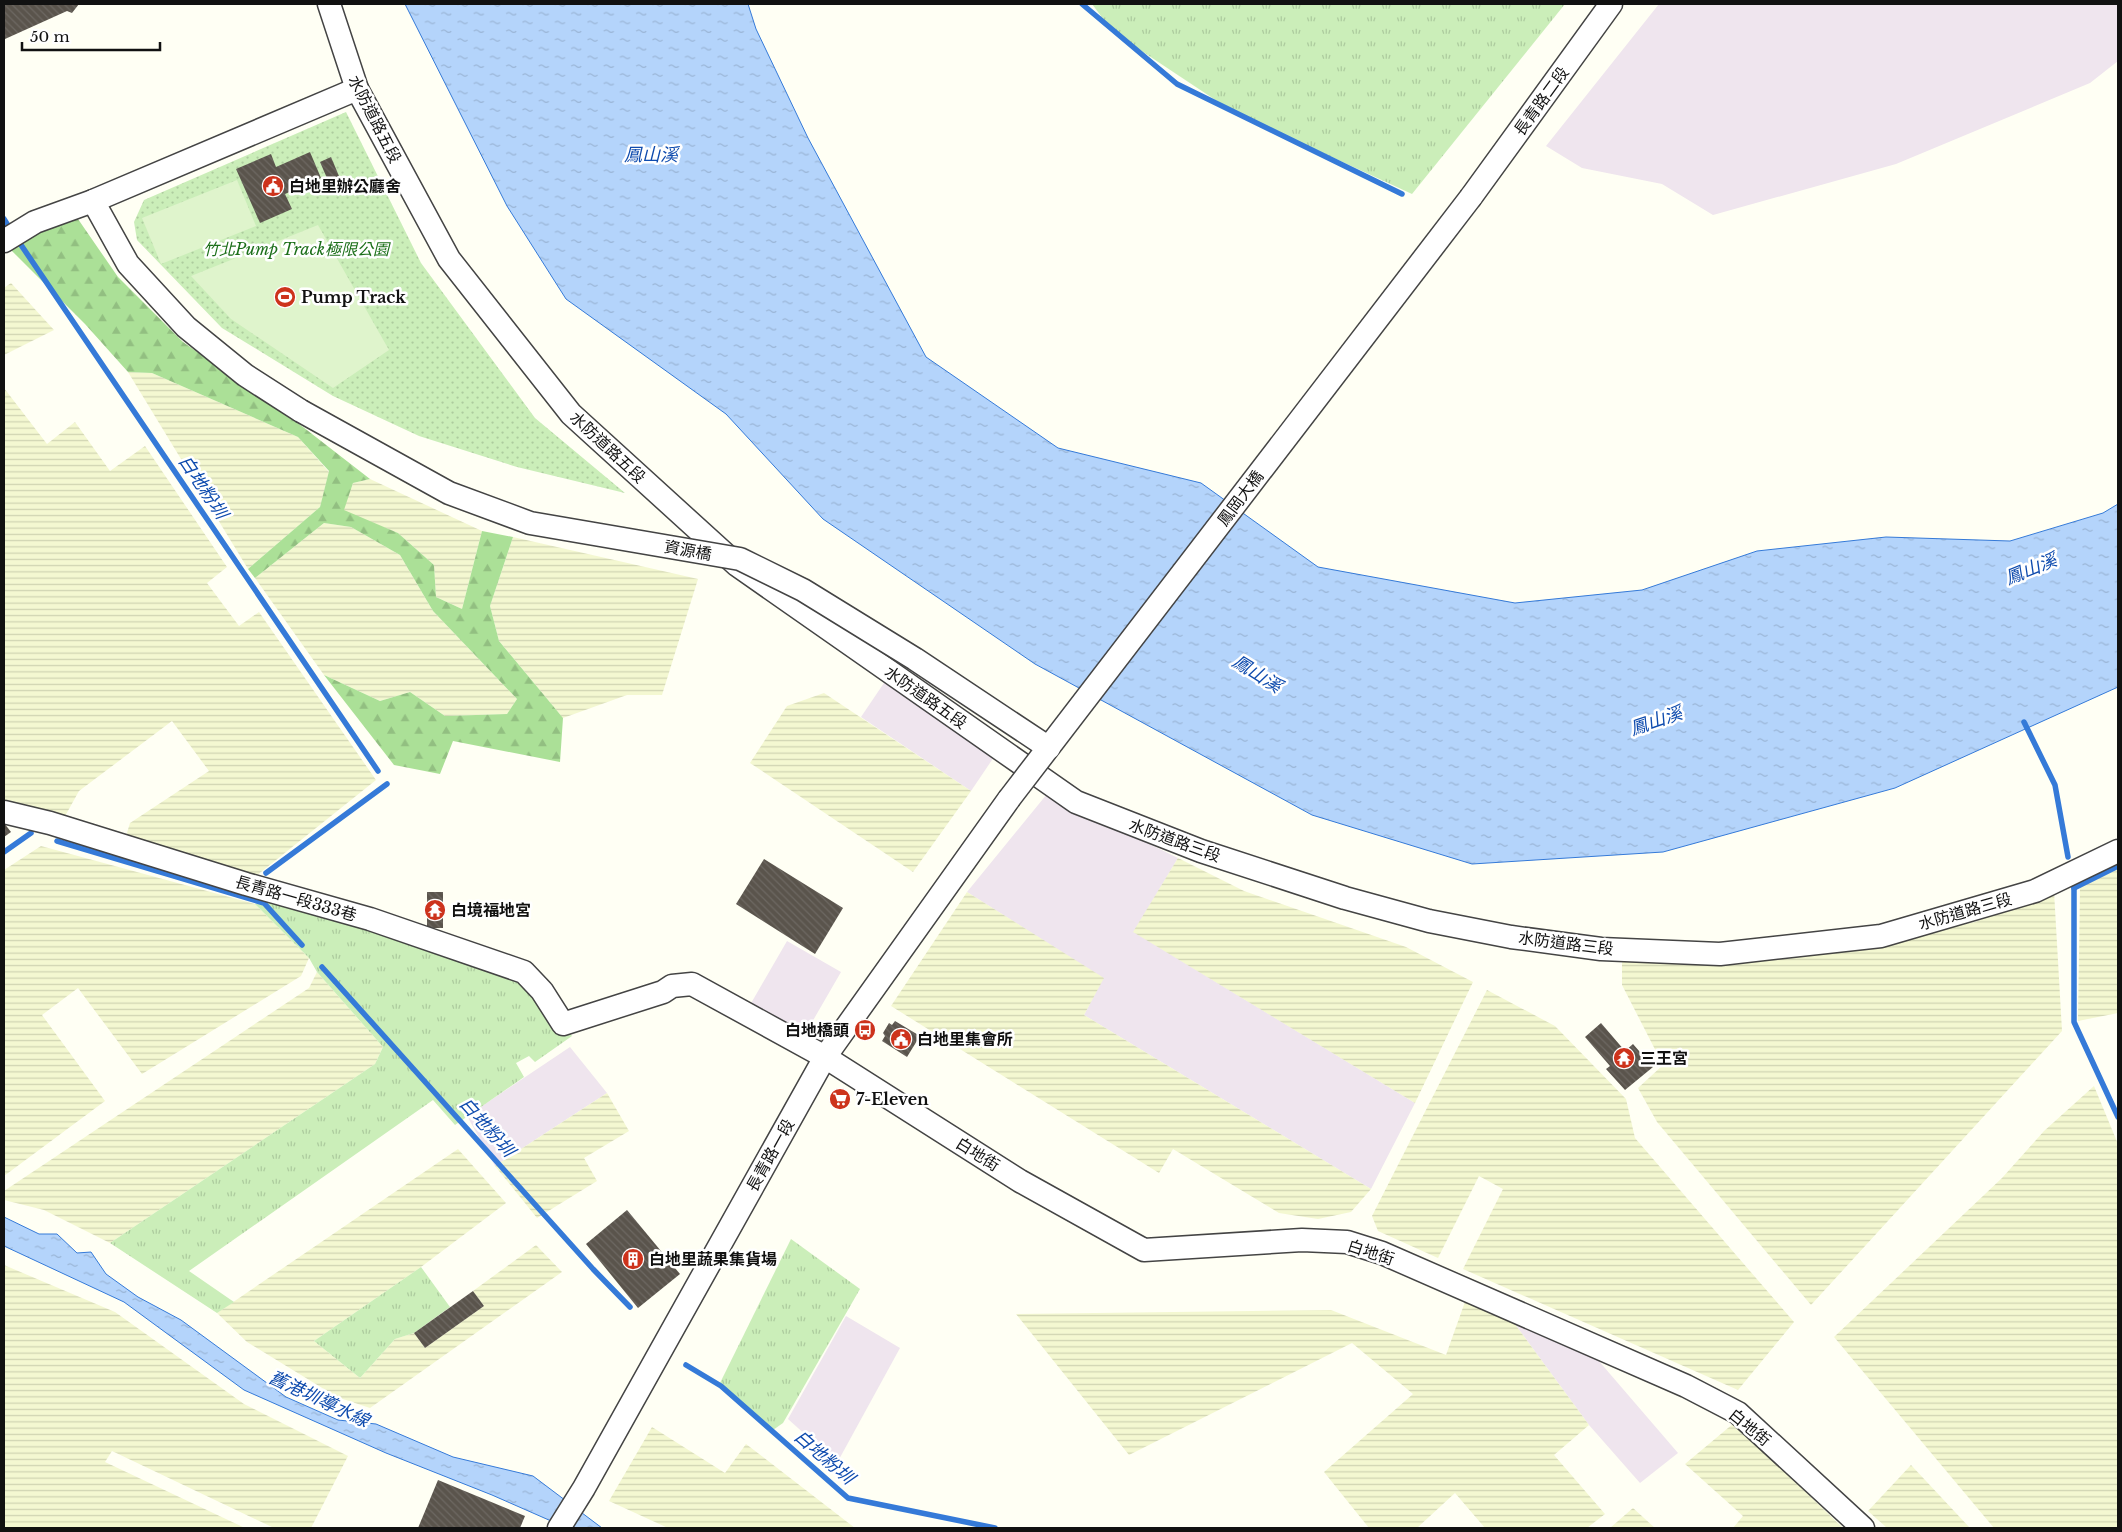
<svg xmlns="http://www.w3.org/2000/svg" width="2122" height="1532" font-family="'Libre Baskerville','Noto Sans TC',serif">
  <style>
    .industrial { fill: #efe5ee }
    .farmland { fill: url(#farmland-rules) }
    .grass { fill: url(#grass-tufts) }
    .forest { fill: url(#forest-firs) }
    .park { fill: url(#park-dots) }
    .pitch { fill: #dff4cc }
    .water { fill: url(#water-ripples); stroke: #357ad8 }
    .lines { fill: none; stroke-linecap: round; stroke-linejoin: round }
    .stream { stroke: #357ad8; stroke-width: 5.5 }
    .building { fill: url(#building-back-hatch) }
    .minor-casing { stroke: #444; stroke-width: 25 }
    .minor { stroke: #fff; stroke-width: 22 }
    .minor-bridge-casing { stroke: #444; stroke-width: 25; stroke-linecap: butt }
    .minor-bridge { stroke: #fff; stroke-width: 22 }
    .labels { text-anchor: middle; stroke-width: 5; stroke-linejoin: round; paint-order: stroke }
    .street-label { font-size: 16px; fill: #111; stroke: #fff }
    .poi-label { font-size: 16px; font-weight: bold; fill: #111; stroke: #fff; text-anchor: start }
    .park-label { font-size: 16px; font-style: italic; fill: #1c6f1a; stroke: #fff }
    .water-label { font-size: 18px; font-style: italic; fill: #0e4bae; stroke: #fff }
  </style>
  <defs>
    <pattern id="farmland-rules" width="6" height="5" patternUnits="userSpaceOnUse" patternTransform="scale(1.25)"><rect width="6" height="5" fill="#f4f8d1"/><path d="M0 2.5h6" fill="none" stroke="#d0d4b2"/></pattern>
    <pattern id="grass-tufts" width="24" height="20" patternUnits="userSpaceOnUse" patternTransform="scale(1.25)"><rect width="24" height="20" fill="#cbeeb9"/><path d="M3 7l-1-3M5 7V3M7 7l1-3M15 17l-1-3M17 17v-4M19 17l1-3" fill="none" stroke="#adcb9e"/></pattern>
    <pattern id="forest-firs" width="22" height="20" patternUnits="userSpaceOnUse" patternTransform="scale(1.25)"><rect width="22" height="20" fill="#abe097"/><path d="M5 1l3.5 6h-7zM16 11l3.5 6h-7z" fill="#92bf81"/></pattern>
    <pattern id="park-dots" width="8" height="8" patternUnits="userSpaceOnUse" patternTransform="scale(1.25)"><rect width="8" height="8" fill="#cbeeb9"/><path d="M2 2h.1M6 6h.1" fill="none" stroke="#adcb9e" stroke-width="1.8" stroke-linecap="round"/></pattern>
    <pattern id="water-ripples" width="26" height="14" patternUnits="userSpaceOnUse" patternTransform="scale(1.25)"><rect width="26" height="14" fill="#b4d4fb"/><path d="M2 4q2-2 4 0t4 0M15 11q2-2 4 0t4 0" fill="none" stroke="#9ab5d6"/></pattern>
    <pattern id="building-back-hatch" width="6" height="6" patternUnits="userSpaceOnUse" patternTransform="scale(1.25)"><rect width="6" height="6" fill="#5a544c"/><path d="M-1 5l2 2M0 0l6 6M5-1l2 2" fill="none" stroke="#6d6862"/></pattern>
  </defs>
  <rect width="100%" height="100%" fill="#fffff4"/>
  <!-- industrial -->
  <g class="industrial">
    <polygon points="1659,4 2118,4 2118,61 2090,83 1896,164 1713,215 1662,184 1582,168 1546,146"/>
    <polygon points="886,680 996,754 971,791 861,717"/>
    <polygon points="1047,794 1178,858 1134,932 1415,1103 1371,1189 1084,1015 1103,978 967,892"/>
    <polygon points="787,941 841,972 804,1036 750,1005"/>
    <polygon points="570,1047 607,1093 495,1166 467,1116"/>
    <polygon points="846,1316 900,1348 837,1463 788,1419"/>
    <polygon points="1509,1316 1592,1353 1678,1453 1640,1483 1589,1425"/>
  </g>
  <!-- farmland -->
  <g class="farmland">
    <polygon points="11,283 54,330 4,355 4,288"/>
    <polygon points="128,372 152,373 298,437 329,472 320,507 248,569"/>
    <polygon points="4,388 47,444 75,422 110,471 145,446 227,567 207,583 239,626 259,612 376,780 256,876 126,836 130,823 209,771 172,721 79,791 64,818 4,801"/>
    <polygon points="370,479 482,531 462,609 436,597 434,565 398,533 343,511 353,483"/>
    <polygon points="324,523 351,527 400,555 433,611 517,699 507,714 445,716 410,692 380,701 324,675 255,578"/>
    <polygon points="513,537 698,579 662,695 627,695 563,718 499,641 490,606"/>
    <polygon points="824,693 971,791 913,872 750,763 787,706"/>
    <polygon points="41,846 255,904 309,958 301,976 142,1074 78,988 42,1015 105,1101 4,1176 4,870"/>
    <polygon points="1178,858 1244,891 1406,947 1473,982 1415,1103 1133,932"/>
    <polygon points="2118,869 2118,1013 2078,1021 2080,887"/>
    <polygon points="2054,891 2062,1031 1811,1305 1657,1122 1638,1088 1663,1065 1622,985 1622,962 1738,960 1867,945 1975,922"/>
    <polygon points="967,892 1104,978 1084,1015 1371,1189 1351,1212 1318,1219 1279,1213 1173,1149 1159,1173 891,1006"/>
    <polygon points="317,972 383,1047 375,1064 110,1243 44,1210 4,1200 4,1191 309,988"/>
    <polygon points="1487,990 1555,1026 1626,1099 1635,1138 1794,1322 1738,1390 1463,1269 1503,1189 1479,1176 1438,1258 1378,1231 1372,1216"/>
    <polygon points="2094,1086 2118,1144 2118,1528 1994,1528 1834,1337 2002,1178 2044,1131"/>
    <polygon points="607,1093 629,1131 584,1158 597,1181 537,1218 495,1166"/>
    <polygon points="458,1149 506,1203 421,1267 314,1341 360,1378 395,1339 414,1333 425,1348 484,1306 473,1291 536,1245 562,1272 370,1408 337,1397 247,1342 217,1313"/>
    <polygon points="4,1265 115,1312 244,1404 348,1456 311,1528 274,1528 112,1451 105,1462 245,1528 4,1528"/>
    <polygon points="1466,1299 1509,1316 1589,1425 1554,1455 1605,1514 1587,1528 1485,1528 1455,1493 1417,1528 1369,1528 1324,1472 1413,1394 1352,1343 1129,1455 1016,1314 1331,1310 1446,1355"/>
    <polygon points="1734,1423 1843,1528 1733,1528 1743,1516 1685,1464"/>
    <polygon points="652,1427 725,1473 746,1444 855,1528 668,1528 609,1501"/>
    <polygon points="1911,1465 1970,1528 1887,1528 1868,1511"/>
    <polygon points="1633,1508 1655,1528 1610,1528"/>
  </g>
  <!-- grass -->
  <g class="grass">
    <polygon points="1092,4 1565,4 1412,194 1232,111 1113,32"/>
    <polygon points="274,901 533,983 572,1036 535,1062 529,1056 516,1063 524,1077 455,1125 433,1100 189,1271 234,1302 217,1313 110,1243 375,1064 383,1047 317,972 309,958 255,904"/>
    <polygon points="791,1239 860,1289 783,1423 773,1430 720,1383"/>
    <polygon points="421,1267 450,1307 414,1333 395,1339 360,1378 314,1341"/>
  </g>
  <!-- forest -->
  <polygon class="forest" points="69,206 118,277 183,342 303,427 370,479 353,483 344,510 398,533 434,565 436,597 462,609 482,531 513,537 490,606 499,641 563,718 560,762 453,741 440,774 394,765 324,675 380,701 410,692 445,716 507,714 517,699 433,611 400,555 351,527 324,523 255,578 248,569 320,507 329,471 298,437 152,373 128,372 85,324 5,244"/>
  <!-- park -->
  <polygon class="park" points="346,112 421,263 535,418 625,493 517,467 419,436 333,396 222,328 137,240 134,222 144,200"/>
  <!-- pitch -->
  <g class="pitch">
    <polygon points="237,180 256,226 161,264 142,218"/>
    <polygon points="318,225 389,350 333,388 231,319 191,276"/>
  </g>
  <!-- water -->
  <g class="water">
    <polygon points="405,4 748,4 756,29 808,138 926,357 1058,448 1201,483 1318,567 1515,603 1642,590 1757,551 1886,537 2010,541 2103,513 2118,504 2118,687 1895,788 1663,852 1472,864 1312,815 1035,664 823,519 726,414 566,299 507,206"/>
    <polygon points="4,1217 39,1234 57,1234 77,1253 91,1252 106,1274 138,1297 181,1320 286,1397 338,1420 376,1424 453,1457 533,1476 602,1528 567,1528 492,1495 386,1453 244,1390 124,1302 4,1246"/>
  </g>
  <g class="lines">
    <!-- stream -->
    <g class="stream">
      <polyline points="1082,4 1177,84 1402,194"/>
      <polyline points="4,219 12,232"/>
      <polyline points="17,239 378,771"/>
      <polyline points="2024,722 2055,785 2068,857"/>
      <polyline points="57,841 264,903 302,945"/>
      <polyline points="4,852 31,833"/>
      <polyline points="266,873 387,784"/>
      <polyline points="2074,887 2074,1022 2118,1117"/>
      <polyline points="2074,888 2118,866"/>
      <polyline points="322,967 593,1269 630,1307"/>
      <polyline points="686,1365 721,1386 848,1498 995,1528"/>
    </g>
  </g>
  <!-- building -->
  <g class="building">
    <polygon points="4,4 79,4 72,13 67,11 5,39"/>
    <polygon points="310,152 321,178 285,194 292,209 260,223 236,169 271,154 276,167"/>
    <polygon points="331,157 344,188 333,192 320,162"/>
    <polygon points="4,823 11,832 4,837"/>
    <polygon points="764,859 843,908 815,954 736,904"/>
    <rect x="427" y="892" width="16" height="36"/>
    <polygon points="895,1021 920,1036 907,1057 882,1041 885,1036 883,1033 889,1023 892,1025"/>
    <polygon points="1601,1023 1625,1051 1633,1044 1653,1067 1625,1090 1606,1069 1610,1066 1585,1037"/>
    <polygon points="627,1210 680,1274 638,1308 586,1244"/>
    <polygon points="473,1291 484,1306 425,1348 414,1333"/>
    <polygon points="438,1480 525,1516 520,1528 418,1528"/>
  </g>
  <g class="lines">
    <!-- minor casing -->
    <g class="minor-casing">
      <g id="minor">
        <polyline points="329,4 357,89 449,259 571,414 737,565 1076,802 1201,851 1345,898 1429,921 1511,937 1601,949 1720,954 1881,936 2035,891 2118,851"/>
        <polyline points="1471,197 1611,4"/>
        <polyline points="93,201 128,264 186,327 245,375 301,411"/>
        <polyline points="4,241 35,222 93,201 357,89"/>
        <polyline points="4,812 50,823 246,884 370,919 524,972 542,991 563,1024 663,992 672,986 692,984 825,1057 1020,1181 1144,1250 1302,1240 1347,1242 1382,1253 1686,1386 1738,1413 1863,1528"/>
        <polyline points="559,1528 584,1488 825,1057 1009,799"/>
      </g>
    </g>
    <!-- minor -->
    <use href="#minor" class="minor"/>
    <!-- minor-bridge casing -->
    <g class="minor-bridge-casing">
      <g id="minor-bridge">
        <polyline points="301,411 449,493 530,523 740,559 803,590 915,659 1049,748"/>
        <polyline points="1009,799 1471,197"/>
      </g>
    </g>
    <!-- minor-bridge -->
    <use href="#minor-bridge" class="minor-bridge"/>
  </g>
  <!-- icons -->
  <defs>
    <g id="civic-disc" transform="scale(1.125)"><circle r="9.5" fill="#cd331c" stroke="#fff"/><path d="M-.6-6.5H3V-4.5H.6V-3L4-1V1h2V6H-6V1h2V-1L-.6-3ZM-1.2 2.5V6h2.4V2.5Z" fill="#fff"/></g>
    <g id="stadium-disc" transform="scale(1.125)"><circle r="9.5" fill="#cd331c" stroke="#fff"/><path d="M0-5a6.5 5 0 1 0 0 10a6.5 5 0 1 0 0-10ZM-3.5-1.8h7v3.6h-7Z" fill="#fff"/></g>
    <g id="temple-disc" transform="scale(1.125)"><circle r="9.5" fill="#cd331c" stroke="#fff"/><path d="M0-6L5-2H3V0L6.5 2.5H4V6H1.5V3h-3V6H-4V2.5H-6.5L-3 0V-2H-5Z" fill="#fff"/></g>
    <g id="bus-disc" transform="scale(1.125)"><circle r="9.5" fill="#cd331c" stroke="#fff"/><path d="M-5-6H5V4H4V6H2V4H-2V6H-4V4H-5ZM-3.5-4V0h7V-4ZM-3.5 1.2v1.5H-2V1.2ZM2 1.2v1.5H3.5V1.2Z" fill="#fff"/></g>
    <g id="supermarket-disc" transform="scale(1.125)"><circle r="9.5" fill="#cd331c" stroke="#fff"/><path d="M-6-5.5h2.5l.6 2H6L4.5 2H-2.5L-4.4-4H-6ZM-1.5 3.2a1.3 1.3 0 1 0 .1 0ZM3 3.2a1.3 1.3 0 1 0 .1 0Z" fill="#fff"/></g>
    <g id="building-disc" transform="scale(1.125)"><circle r="9.5" fill="#cd331c" stroke="#fff"/><path d="M-4-6H4V6H1V3H-1V6H-4ZM-2.5-4.3h1.7v1.8h-1.7ZM.8-4.3h1.7v1.8H.8ZM-2.5-1h1.7V.8h-1.7ZM.8-1h1.7V.8H.8Z" fill="#fff"/></g>
  </defs>
  <g fill-rule="evenodd">
    <use href="#civic-disc" x="273" y="186"/>
    <use href="#stadium-disc" x="285" y="297"/>
    <use href="#temple-disc" x="435" y="910"/>
    <use href="#bus-disc" x="865" y="1030"/>
    <use href="#civic-disc" x="901" y="1039"/>
    <use href="#temple-disc" x="1624" y="1058"/>
    <use href="#supermarket-disc" x="840" y="1099"/>
    <use href="#building-disc" x="633" y="1259"/>
  </g>
  <g class="labels">
    <!-- street labels -->
    <g class="street-label">
      <text transform="translate(1541 101) rotate(-54)" y="6">長青路二段</text>
      <text transform="translate(375 119) rotate(63)" y="6">水防道路五段</text>
      <text transform="translate(608 447) rotate(43)" y="6">水防道路五段</text>
      <text transform="translate(1240 498) rotate(-53)" y="6">鳳岡大橋</text>
      <text transform="translate(688 550) rotate(10)" y="6">資源橋</text>
      <text transform="translate(926 697) rotate(35)" y="6">水防道路五段</text>
      <text transform="translate(1175 840) rotate(20)" y="6">水防道路三段</text>
      <text transform="translate(296 898) rotate(16)" y="6">長青路一段333巷</text>
      <text transform="translate(1965 911) rotate(-16)" y="6">水防道路三段</text>
      <text transform="translate(1566 943) rotate(7)" y="6">水防道路三段</text>
      <text transform="translate(978 1154) rotate(32)" y="6">白地街</text>
      <text transform="translate(770 1155) rotate(-61)" y="6">長青路一段</text>
      <text transform="translate(1371 1252) rotate(18)" y="6">白地街</text>
      <text transform="translate(1750 1427) rotate(39)" y="6">白地街</text>
    </g>
    <!-- poi labels -->
    <g class="poi-label">
      <text x="289" y="192">白地里辦公廳舍</text>
      <text x="301" y="303">Pump Track</text>
      <text x="451" y="916">白境福地宮</text>
      <text x="849" y="1036" text-anchor="end">白地橋頭</text>
      <text x="917" y="1045">白地里集會所</text>
      <text x="1640" y="1064">三王宮</text>
      <text x="856" y="1105">7-Eleven</text>
      <text x="649" y="1265">白地里蔬果集貨場</text>
    </g>
    <!-- park labels -->
    <g class="park-label">
      <text x="296" y="255">竹北Pump Track極限公園</text>
    </g>
    <!-- water labels -->
    <g class="water-label">
      <text x="651" y="161">鳳山溪</text>
      <text transform="translate(203 487) rotate(56)" y="6">白地粉圳</text>
      <text transform="translate(2031 569) rotate(-22)" y="6">鳳山溪</text>
      <text transform="translate(1257 674) rotate(32)" y="6">鳳山溪</text>
      <text transform="translate(1656 721) rotate(-19)" y="6">鳳山溪</text>
      <text transform="translate(487 1127) rotate(48)" y="6">白地粉圳</text>
      <text transform="translate(319 1399) rotate(25)" y="6">舊港圳導水線</text>
      <text transform="translate(824 1457) rotate(41)" y="6">白地粉圳</text>
    </g>
  </g>
  <!-- border -->
  <rect width="2122" height="1532" fill="none" stroke="#111111" stroke-width="10"/>
  <!-- scale -->
  <path d="M22 42v8h138v-8" fill="none" stroke="#111111" stroke-width="2.5"/>
  <text x="30" y="42" font-size="15" fill="#111111" stroke="#ffffff" stroke-width="4" paint-order="stroke">50 m</text>
</svg>
